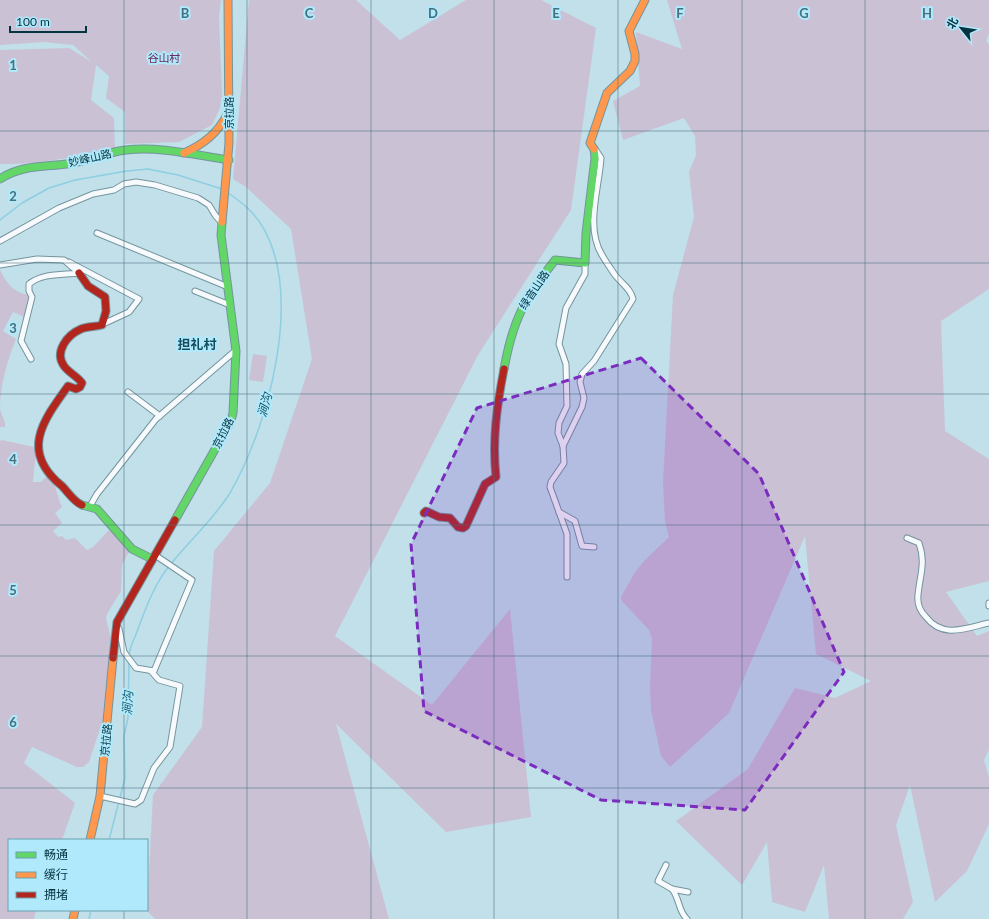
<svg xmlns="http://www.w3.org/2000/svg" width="989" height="919" font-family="Lato,'Noto Sans SC',sans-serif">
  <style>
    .green { fill: #cac1d5 }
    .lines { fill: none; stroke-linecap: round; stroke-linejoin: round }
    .stream { stroke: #8ecee2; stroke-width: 1.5 }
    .street-casing { stroke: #75949d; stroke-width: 7 }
    .fast-casing { stroke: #75949d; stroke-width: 9 }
    .slow-casing { stroke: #75949d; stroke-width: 9 }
    .jam-casing { stroke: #75949d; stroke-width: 9 }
    .street { stroke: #f6fafc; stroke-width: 5 }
    .fast { stroke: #63d668; stroke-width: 7 }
    .slow { stroke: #ff974d; stroke-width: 7 }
    .jam { stroke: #b3261e; stroke-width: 7 }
    .marked { fill: #7b2cbf; fill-opacity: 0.2; stroke: #7b2cbf; stroke-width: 3; stroke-dasharray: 8 5; stroke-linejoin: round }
    .grid { fill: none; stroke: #46707c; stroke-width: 1; stroke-opacity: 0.55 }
    .labels { text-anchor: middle; stroke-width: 4; stroke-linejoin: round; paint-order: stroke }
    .park-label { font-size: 11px; fill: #6c295a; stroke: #b0e9fb }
    .street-label { font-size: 11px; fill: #033440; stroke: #b0e9fb }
    .water-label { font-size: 12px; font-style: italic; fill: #165768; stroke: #b0e9fb }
    .quarter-label { font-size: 13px; font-weight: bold; fill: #144e5e; stroke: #b0e9fb }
    .grid-label { font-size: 13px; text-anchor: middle; font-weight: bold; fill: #46707c; stroke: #b0e9fb; stroke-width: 4; stroke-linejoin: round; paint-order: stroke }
  </style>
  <rect width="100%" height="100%" fill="#c1e0ea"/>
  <!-- green -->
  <g class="green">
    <path d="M 0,0 L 221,0 L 219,17 L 222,95 L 220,108 L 212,125 L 179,142 L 125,144 L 125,112 L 106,98 L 109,76 L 96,65 L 91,100 L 114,118 L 115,149 C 77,156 39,165 0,164 L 0,50 L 69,48 L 92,62 L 73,45 L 44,42 L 0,45 Z"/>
    <polygon points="249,0 356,0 400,40 466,0 541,0 596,28 571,210 478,355 335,636 432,705 510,609 531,817 446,832 336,724 389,919 155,919 147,911 153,795 202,727 214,551 270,483 312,359 291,229 246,187 233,179"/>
    <polygon points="667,0 989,0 989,33 986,41 989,44 989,289 941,321 945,431 989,459 989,581 946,592 977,636 989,631 989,750 984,760 989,777 989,824 967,871 935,902 910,785 896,825 913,902 903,919 829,919 824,865 805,912 772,902 767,842 742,885 676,821 748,769 795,688 835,698 871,681 816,654 805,536 729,713 670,767 661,756 651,710 650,687 652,639 649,630 622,601 621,597 635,572 646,559 669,537 665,522 663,483 673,295 694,217 689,172 696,155 695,136 684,118 623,140 613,101 640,86 636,32 682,49"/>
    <path d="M 0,270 C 7,284 15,294 31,295 L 24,317 L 13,312 L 3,331 L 16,339 C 7,362 0,385 0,409 C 1,415 6,421 5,427 L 0,427 Z"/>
    <polygon points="253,354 267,356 263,382 249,380"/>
    <path d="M 2,440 L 34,447 L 36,451 L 33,482 L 41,482 L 49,474 C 56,484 57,496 62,507 L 55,513 L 62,523 L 53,531 L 58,537 L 62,536 L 66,540 L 75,538 L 87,550 L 93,547 L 112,527 L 130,550 L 122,565 L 121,591 L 107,614 L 106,619 L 111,638 L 103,720 L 89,762 L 83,767 L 77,767 L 32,747 L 24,763 L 75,803 L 62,840 L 9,840 L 9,910 L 36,910 L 34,919 L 0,919 L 0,441 Z"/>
  </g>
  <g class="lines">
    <!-- stream -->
    <g class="stream">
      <polyline points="0,220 22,203 49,188 75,180 127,171 148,169 178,175 222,189"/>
      <path d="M 129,655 C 130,646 135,638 138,629 C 146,607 155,583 170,565 C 190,540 213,520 230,493 C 268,427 303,300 264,229 C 255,213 243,203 228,193"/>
      <polyline points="109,840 125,778 124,736 128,718 129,663"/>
      <polyline points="89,919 91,910"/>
    </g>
    <!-- street casing -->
    <g class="street-casing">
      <g id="street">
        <polyline points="97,233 228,287"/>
        <polyline points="0,241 59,208 93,194 114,190 124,184 136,182 155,185 198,198 209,205 215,215 221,222"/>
        <polyline points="69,262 139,299 129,312 103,324"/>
        <path d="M 0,265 L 37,259 L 64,260 L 79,273 C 62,275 42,273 29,284 L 29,291 L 32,297 L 21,341 L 31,359"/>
        <polyline points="195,291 230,305"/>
        <polyline points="128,392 160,416"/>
        <path d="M 563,446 L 582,407 L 584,398 L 580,382 L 582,374 L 594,361 L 633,299 C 631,289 621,283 615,275 C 611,269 606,262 602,255 C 585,227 599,189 601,158 L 595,149"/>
        <polyline points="90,506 97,494 156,419 235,351"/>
        <polyline points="559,512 575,521 582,546 594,547"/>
        <path d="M 907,538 L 919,543 C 926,563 920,574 918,595 C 917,604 920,611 926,617 C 943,639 966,628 989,623"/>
        <polyline points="567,577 567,534 550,487 551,482 564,463 563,446 558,433 559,423 567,406 566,364 559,344 566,308 585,274 585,263"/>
        <polyline points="989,603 989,606"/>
        <polyline points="119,629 124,652 136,668 154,671 192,580 155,555"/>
        <polyline points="100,796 135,804 141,800 154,768 170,747 180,686 159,680 151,671"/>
        <polyline points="666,865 658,881 672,889"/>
        <path d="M 687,919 C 678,911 680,899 672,889 L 688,892"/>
      </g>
    </g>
    <!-- fast casing -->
    <g class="fast-casing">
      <g id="fast">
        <path d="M 0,179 C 21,165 43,167 67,164 C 87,162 106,152 126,150 C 160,146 195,155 229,160"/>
        <path d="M 504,369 C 513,319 524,300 555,260 L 585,263 L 586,233 L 595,158 L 594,149"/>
        <polyline points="82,505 97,509 132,549 152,559"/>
        <polyline points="175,520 231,421 233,413 236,351 221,235 222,222"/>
      </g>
    </g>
    <!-- slow casing -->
    <g class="slow-casing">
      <g id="slow">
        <polyline points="594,149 590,143 607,93 630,71 635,61 635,54 629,31 645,0"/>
        <path d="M 184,153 C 204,144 218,133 228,113"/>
        <polyline points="222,222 229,143 228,0"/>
        <polyline points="90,840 100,796 113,658"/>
        <polyline points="73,919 75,910"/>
      </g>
    </g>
    <!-- jam casing -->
    <g class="jam-casing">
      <g id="jam">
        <path d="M 79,273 L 88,286 L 105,297 L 106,311 L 102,325 C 95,327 87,326 81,329 C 67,335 54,352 64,366 C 69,373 77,376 82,383 L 80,387 L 76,389 L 68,386 C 42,422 20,452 62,486 C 68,492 74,502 82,505"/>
        <path d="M 424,513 L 426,511 L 439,517 L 450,518 L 458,527 L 463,528 L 466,526 L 485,484 L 496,477 C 492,440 497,405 504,369"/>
        <polyline points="113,658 117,622 175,520"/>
      </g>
    </g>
    <!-- street -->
    <use href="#street" class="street"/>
    <!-- fast -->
    <use href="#fast" class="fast"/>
    <!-- slow -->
    <use href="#slow" class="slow"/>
    <!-- jam -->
    <use href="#jam" class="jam"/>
  </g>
  <!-- marked area -->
  <path class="marked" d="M 641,358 L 759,474 L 844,672 L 745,810 L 601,800 L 424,711 L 411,544 L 477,408 Z"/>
  <!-- grid -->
  <path class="grid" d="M 124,0 L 124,840M 247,0 L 247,919M 371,0 L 371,919M 494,0 L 494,919M 618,0 L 618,919M 742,0 L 742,919M 865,0 L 865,919M 0,131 L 989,131M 0,263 L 989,263M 0,394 L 989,394M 0,525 L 989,525M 0,656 L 989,656M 0,788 L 989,788M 124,910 L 124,919"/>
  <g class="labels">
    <!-- park labels -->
    <g class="park-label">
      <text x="164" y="62">谷山村</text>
    </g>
    <!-- street labels -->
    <g class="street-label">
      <text transform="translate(229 113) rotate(-90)" y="4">京拉路</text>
      <text transform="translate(90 158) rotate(-13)" y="4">妙峰山路</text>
      <text transform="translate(534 290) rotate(-56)" y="4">绿音山路</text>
      <text transform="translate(223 433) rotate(-63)" y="4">京拉路</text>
      <text transform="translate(106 740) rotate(-84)" y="4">京拉路</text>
    </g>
    <!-- water labels -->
    <g class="water-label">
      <text transform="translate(265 405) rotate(-74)" y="4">涧沟</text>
      <text transform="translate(128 703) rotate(-87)" y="4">涧沟</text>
    </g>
    <!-- quarter labels -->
    <g class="quarter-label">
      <text x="197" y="349">担礼村</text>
    </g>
  </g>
  <g class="grid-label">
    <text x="185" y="18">B</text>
    <text x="309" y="18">C</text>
    <text x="433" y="18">D</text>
    <text x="556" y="18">E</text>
    <text x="680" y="18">F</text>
    <text x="804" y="18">G</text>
    <text x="927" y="18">H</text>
    <text x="13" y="70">1</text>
    <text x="13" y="201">2</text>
    <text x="13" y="333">3</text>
    <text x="13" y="464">4</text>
    <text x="13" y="595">5</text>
    <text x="13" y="727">6</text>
  </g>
  <!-- legend -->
  <rect x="8" y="839" width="140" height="72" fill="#b0e9fb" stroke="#6ba1b0"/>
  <rect x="16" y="852" width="20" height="6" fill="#63d668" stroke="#6ba1b0"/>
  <text x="44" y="859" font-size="12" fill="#033440">畅通</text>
  <rect x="16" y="872" width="20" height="6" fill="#ff974d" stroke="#6ba1b0"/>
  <text x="44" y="879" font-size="12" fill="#033440">缓行</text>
  <rect x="16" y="892" width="20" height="6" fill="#b3261e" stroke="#6ba1b0"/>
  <text x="44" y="899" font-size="12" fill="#033440">拥堵</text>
  <!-- north arrow -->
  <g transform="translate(961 28) rotate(300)" stroke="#b0e9fb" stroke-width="3" paint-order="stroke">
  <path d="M0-3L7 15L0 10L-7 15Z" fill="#033440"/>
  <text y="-6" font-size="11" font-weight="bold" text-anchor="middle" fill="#033440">北</text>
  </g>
  <!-- scale -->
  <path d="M10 26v6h76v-6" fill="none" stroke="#033440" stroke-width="2"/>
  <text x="16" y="26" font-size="12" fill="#033440" stroke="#b0e9fb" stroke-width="3" paint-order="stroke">100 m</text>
</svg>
